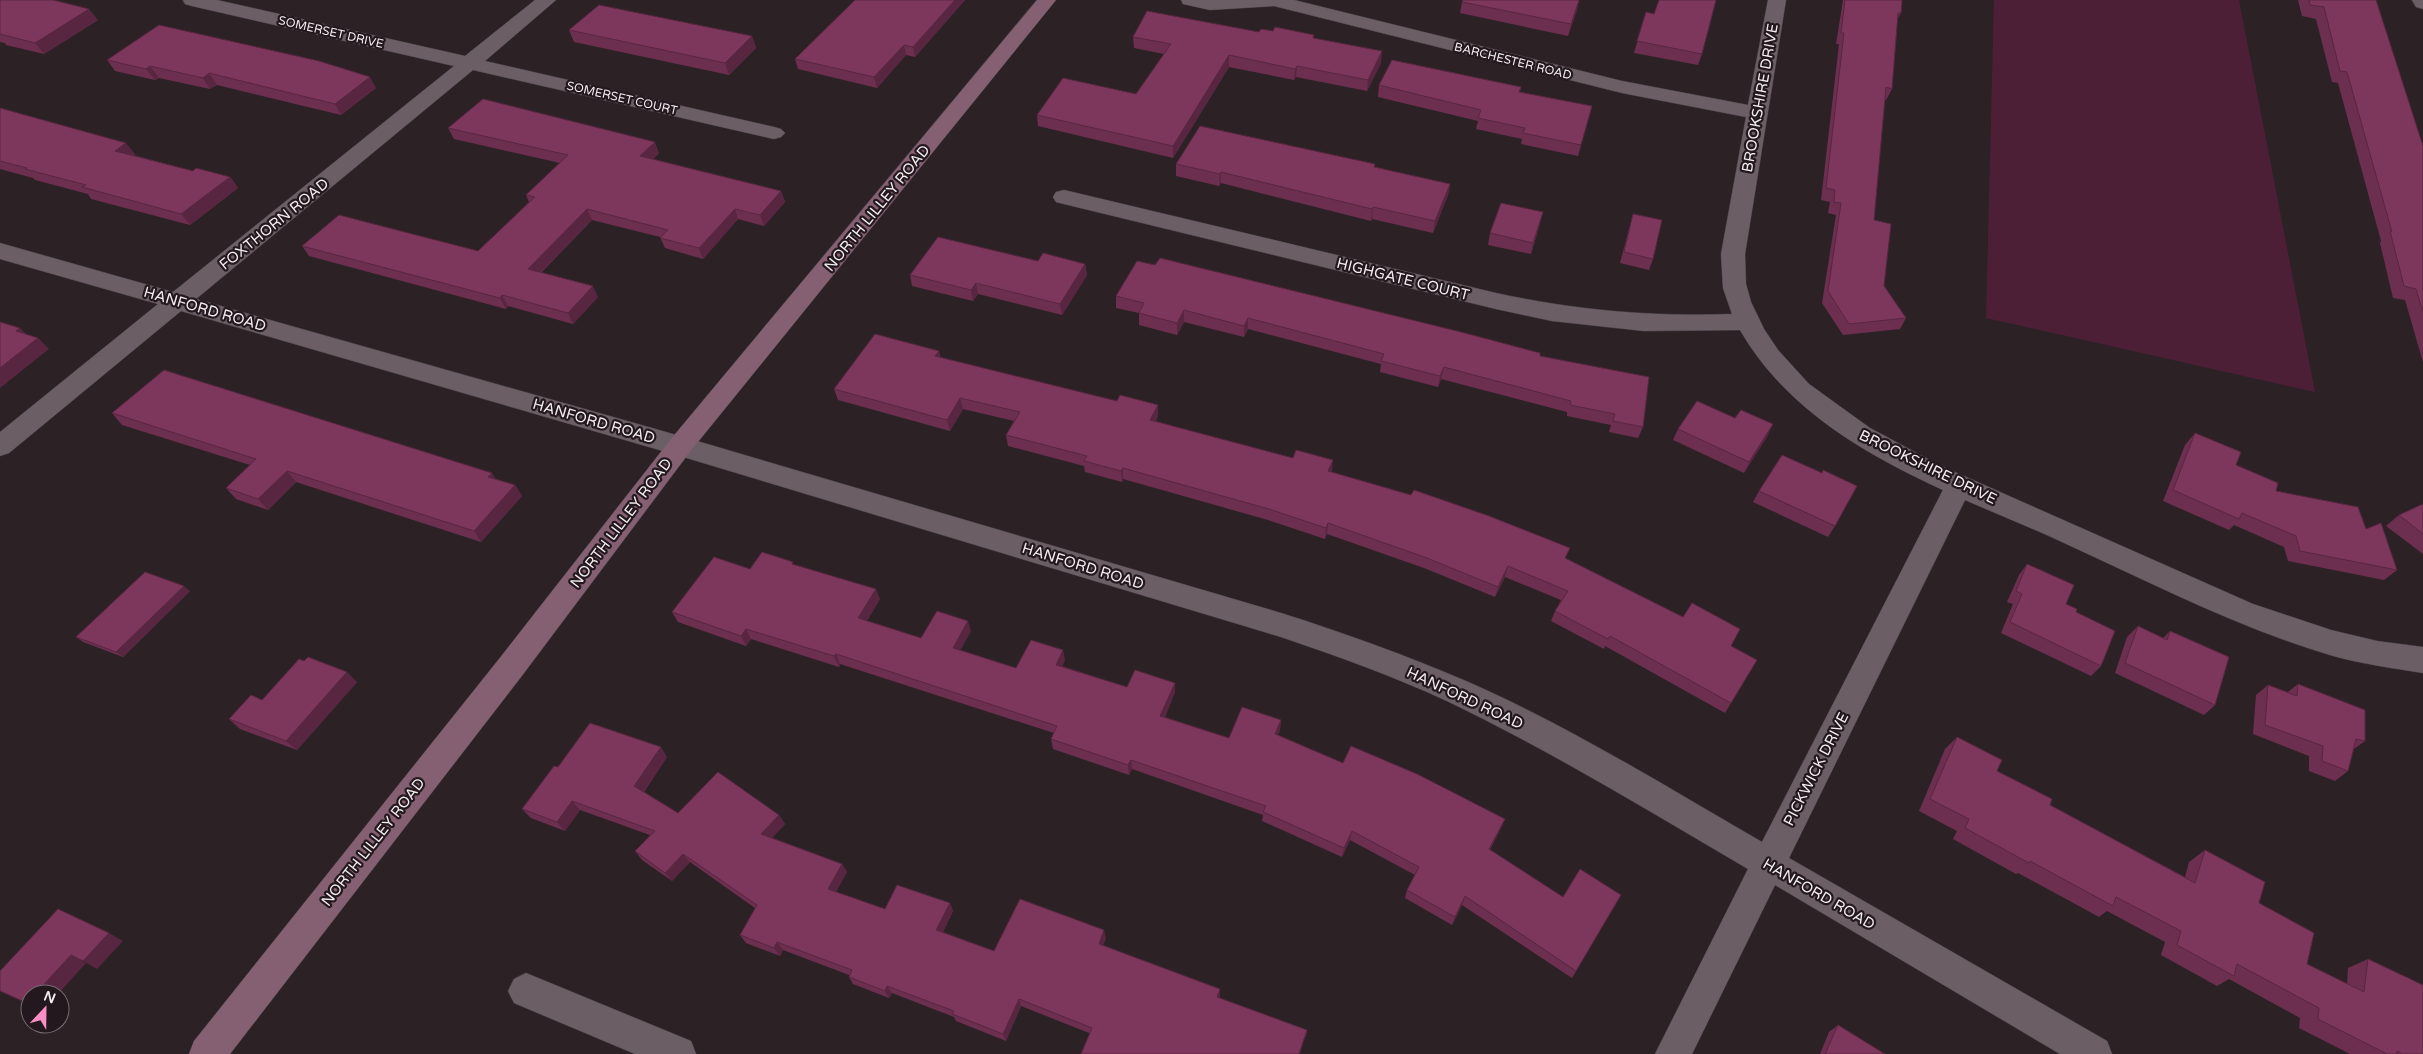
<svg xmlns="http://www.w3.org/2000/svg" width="2423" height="1054" font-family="'Varela Round',sans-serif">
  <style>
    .green { fill: #4c1f37 }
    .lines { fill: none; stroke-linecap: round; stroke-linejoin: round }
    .street-casing { stroke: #4a4145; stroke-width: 1 }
    .secondary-casing { stroke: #4a4145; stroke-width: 1 }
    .street { fill: #6b5e64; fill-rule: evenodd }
    .secondary { fill: #846072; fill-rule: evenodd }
    .wall { fill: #6c2f4f }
    .shaded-wall { fill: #582640 }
    .building { fill: #7e375c; stroke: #582640 }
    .labels { text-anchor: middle; stroke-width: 4.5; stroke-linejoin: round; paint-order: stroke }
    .far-street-label { font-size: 12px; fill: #f3ecef; stroke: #22181d }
    .street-label { font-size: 15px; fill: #f3ecef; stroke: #22181d }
  </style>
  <rect width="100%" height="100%" fill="#2c2226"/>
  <!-- green -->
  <polygon class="green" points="1994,0 2239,0 2315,392 1986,318"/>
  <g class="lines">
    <!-- street casing -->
    <g class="street-casing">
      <g id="street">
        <path d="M 183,0 L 217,0 L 465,56 L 535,0 L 556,0 L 485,61 L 774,127 L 781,129 L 785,133 L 781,137 L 774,139 L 473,70 L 196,299 L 680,436 L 1281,613 C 1344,633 1405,655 1466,681 C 1569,726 1665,786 1762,842 L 1943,490 C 1863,453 1785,408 1740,330 L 1644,331 L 1552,321 L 1496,309 L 1064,204 L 1056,202 L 1053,197 L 1056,192 L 1064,190 L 1496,293 C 1574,310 1652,317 1732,314 L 1723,288 L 1721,254 L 1746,117 L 1622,93 L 1274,6 L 1210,10 L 1183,4 L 1181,0 L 1294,0 L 1622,81 L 1748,105 L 1768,0 L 1786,0 L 1745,254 L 1746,284 L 1751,302 L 1764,329 L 1778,350 L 1809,384 L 1870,428 L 1939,465 L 2253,604 L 2331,630 L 2377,641 L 2423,647 L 2423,673 C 2392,668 2361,664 2330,655 C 2236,627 2150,582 2062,542 C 2030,527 1997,514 1965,500 L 1789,858 L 2107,1041 L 2112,1054 L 2060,1054 L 1775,885 L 1692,1054 L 1655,1054 L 1748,869 C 1649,811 1551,751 1447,701 C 1393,676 1337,656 1281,637 L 680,456 L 181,311 L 9,453 L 0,456 L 0,432 L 158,304 L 0,259 L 0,243 L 173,292 L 454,66 L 192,6 L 185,4 Z"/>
        <polygon points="2412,0 2423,0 2423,9 2416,7"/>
        <polygon points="526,973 691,1041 696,1054 635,1054 514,1003 508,991 514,979"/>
      </g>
    </g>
    <!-- secondary casing -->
    <g class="secondary-casing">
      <polygon id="secondary" points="1037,0 1056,0 689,453 521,677 230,1054 189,1054 194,1041 499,659 671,439"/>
    </g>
    <!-- street -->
    <use href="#street" class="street"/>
    <!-- secondary -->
    <use href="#secondary" class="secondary"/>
  </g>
  <!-- wall -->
  <g class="wall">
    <polygon points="0,0 98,20 44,54 6,45 5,43 0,42"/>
    <polygon points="855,0 965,0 915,57 906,55 877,88 798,69 795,59"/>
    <polygon points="1579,0 1577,10 1568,36 1460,13 1462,2"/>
    <polygon points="1843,0 1902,0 1901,13 1897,20 1892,89 1886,100 1885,100 1874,220 1884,286 1906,318 1900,329 1843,335 1822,303 1836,215 1828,213 1830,202 1821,200 1839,44 1836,44"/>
    <polygon points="2298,0 2376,0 2423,146 2423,362 2405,300 2393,298 2380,243 2381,241 2338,83 2332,82 2316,19 2302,16"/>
    <polygon points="1646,12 1702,54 1698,65 1634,53"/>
    <polygon points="569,30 752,36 756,48 729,75 574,42"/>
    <polygon points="1259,32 1314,38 1381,63 1367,91 1296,77 1294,80 1229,67 1173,158 1038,126 1037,115 1136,94 1164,54 1134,48 1133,37"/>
    <polygon points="107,60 376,88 341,115 217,85 210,89 159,78 155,80 115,71"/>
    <polygon points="1379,85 1521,87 1520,92 1592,106 1578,156 1521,144 1522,139 1476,129 1478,121 1378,97"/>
    <polygon points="0,108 135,154 133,155 193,171 230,177 238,188 190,225 91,199 88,194 35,180 33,178 0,169"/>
    <polygon points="448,128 659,153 653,159 781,191 785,202 764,226 738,219 703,259 665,248 660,237 592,220 541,273 598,297 573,324 508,306 506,309 309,256 302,246 478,251 529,202 526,195 560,163 454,139"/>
    <polygon points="1176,164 1375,164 1375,167 1450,184 1448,195 1433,233 1372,219 1371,221 1221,183 1219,186 1176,176"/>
    <polygon points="1633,214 1653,259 1649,270 1620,263"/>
    <polygon points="1540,224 1531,254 1488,245 1490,233"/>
    <polygon points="1038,261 1085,264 1087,275 1062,315 978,294 973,301 912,286 910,275"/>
    <polygon points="1116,296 1540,356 1643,427 1638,438 1609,432 1611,425 1567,416 1567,412 1441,379 1438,387 1380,372 1381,364 1248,329 1244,337 1184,322 1177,335 1139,325 1139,313 1116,308"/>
    <polygon points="939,351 940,358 1117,401 1158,405 1158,416 1156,421 1331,472 1566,559 1757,660 1725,713 1605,646 1604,649 1551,621 1555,611 1561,600 1505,577 1495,597 1424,568 1327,534 1325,539 1268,520 1123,479 1122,482 1085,472 1084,466 1008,446 1006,435 1014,421 963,409 950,431 838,400 834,389"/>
    <polygon points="112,413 496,479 515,485 522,496 481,542 296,482 268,510 236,499 226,488 250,465 122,425"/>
    <polygon points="1678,429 1768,435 1744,473 1673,440"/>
    <polygon points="2195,433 2236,465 2276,491 2366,529 2397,570 2384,580 2288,561 2284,547 2234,525 2229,530 2163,501 2185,445"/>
    <polygon points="1759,491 1835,526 1828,537 1753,502"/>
    <polygon points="2423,504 2423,554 2386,526 2399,515"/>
    <polygon points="2027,564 2066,604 2076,612 2101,666 2091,676 2001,633 2013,604 2007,602 2019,575"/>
    <polygon points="794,565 880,599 867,621 921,638 971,631 960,650 1016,668 1065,660 1062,666 1127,687 1175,692 1165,717 1229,738 1281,720 1280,729 1278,735 1343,763 1505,819 1490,850 1563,897 1621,895 1572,978 1462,905 1452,925 1405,898 1407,890 1415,875 1350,840 1342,857 1262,821 1263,815 1132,769 1129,775 1053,749 1051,739 1054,733 840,664 839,667 751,639 746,646 678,622 672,612"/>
    <polygon points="190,591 123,657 83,642 76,637"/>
    <polygon points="2138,626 2163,638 2170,631 2215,705 2204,715 2115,673 2127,637"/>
    <polygon points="357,682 297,750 240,729 229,719 262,700"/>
    <polygon points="2298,684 2365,741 2354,749 2348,771 2335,781 2309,771 2309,756 2253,734 2256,695 2268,685 2288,692"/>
    <polygon points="1957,737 1997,771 2050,805 2185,877 2189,862 2205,850 2259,903 2307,964 2347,984 2348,968 2368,959 2423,1054 2350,1054 2299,1028 2300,1018 2229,979 2217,986 2161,955 2165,942 2107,911 2099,917 2018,873 2016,874 1953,839 1957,831 1919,811 1945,749"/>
    <polygon points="667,757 644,792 678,813 779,815 785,824 772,838 842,864 847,872 836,892 885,909 950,903 953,911 943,932 994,951 1106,938 1103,945 1220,997 1219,998 1307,1030 1306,1037 1089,1033 1021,1006 1006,1041 956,1021 954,1017 892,993 889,998 853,984 849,977 849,975 783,950 780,956 746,943 740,935 755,908 690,862 672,881 642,860 635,851 650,835 580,810 565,831 531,818 522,809 558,767"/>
    <polygon points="1838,1025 1885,1054 1820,1054 1829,1032"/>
  </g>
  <!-- shaded-wall -->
  <g class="shaded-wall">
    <polygon points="955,0 965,0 915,57 913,47"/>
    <polygon points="1579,0 1577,10 1568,36 1571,24"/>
    <polygon points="89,9 98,20 44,54 35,43"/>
    <polygon points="752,36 756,48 729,75 725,63"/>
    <polygon points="904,45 906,55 877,88 874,77"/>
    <polygon points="1382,51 1381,63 1367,91 1368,80"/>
    <polygon points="1229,55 1229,67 1173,158 1173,146"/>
    <polygon points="150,66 159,78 155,80 146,69"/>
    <polygon points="1297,66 1296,77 1294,80 1295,69"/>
    <polygon points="209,73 217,85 210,89 203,78"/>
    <polygon points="370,77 376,88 341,115 335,104"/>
    <polygon points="655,142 659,153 645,167 640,156"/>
    <polygon points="126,143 135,154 124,162 115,151"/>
    <polygon points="1221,172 1221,183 1219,186 1220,174"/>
    <polygon points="230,177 238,188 190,225 181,214"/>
    <polygon points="1450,184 1448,195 1433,233 1435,221"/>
    <polygon points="781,191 785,202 764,226 760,215"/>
    <polygon points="1373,207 1372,219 1371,221 1372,209"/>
    <polygon points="587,209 592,220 533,280 528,269"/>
    <polygon points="735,209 738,219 703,259 699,248"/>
    <polygon points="1543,212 1540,224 1531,254 1533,243"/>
    <polygon points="1085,264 1087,275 1062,315 1060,304"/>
    <polygon points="976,283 978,294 973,301 971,290"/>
    <polygon points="593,286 598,297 573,324 568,313"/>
    <polygon points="502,295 508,306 506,309 500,298"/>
    <polygon points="1184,310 1184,322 1177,335 1177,323"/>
    <polygon points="1248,318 1248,329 1244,337 1244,326"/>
    <polygon points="20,328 31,339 16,331"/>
    <polygon points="38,338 49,349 0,388 0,368"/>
    <polygon points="939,351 942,362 935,356"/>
    <polygon points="1444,367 1441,379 1438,387 1440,376"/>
    <polygon points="960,398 963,409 950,431 947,420"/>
    <polygon points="1158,405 1158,416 1151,431 1150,420"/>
    <polygon points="1773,424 1768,435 1744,473 1749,462"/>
    <polygon points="1333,460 1332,471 1327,482 1328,471"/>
    <polygon points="1123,468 1123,479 1122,482 1121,471"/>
    <polygon points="287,471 296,482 268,510 258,499"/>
    <polygon points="492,473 499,484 488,477"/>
    <polygon points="515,485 522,496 481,542 474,531"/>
    <polygon points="1328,523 1327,534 1325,539 1326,528"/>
    <polygon points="1508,566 1505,577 1495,597 1498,587"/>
    <polygon points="184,586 190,591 123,657 116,652"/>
    <polygon points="876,589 880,599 862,629 858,618"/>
    <polygon points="968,621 971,631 956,658 953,648"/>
    <polygon points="746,629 751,639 746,646 741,636"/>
    <polygon points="1063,650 1065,660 1058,675 1056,665"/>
    <polygon points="836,654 840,664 839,667 834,656"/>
    <polygon points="347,672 357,682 297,750 286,741"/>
    <polygon points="1175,683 1175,692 1161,725 1160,716"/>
    <polygon points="1281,720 1280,729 1275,743 1275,734"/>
    <polygon points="661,747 667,757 641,795 634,786"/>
    <polygon points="1131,760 1132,769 1129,775 1128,765"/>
    <polygon points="572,801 580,810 565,831 557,822"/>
    <polygon points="779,815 785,824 767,843 761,834"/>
    <polygon points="1505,819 1501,828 1486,858 1489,849"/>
    <polygon points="1352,831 1350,840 1342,857 1344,848"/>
    <polygon points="683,854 690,862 672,881 665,873"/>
    <polygon points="842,864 847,872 833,897 828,889"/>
    <polygon points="1465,896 1462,905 1452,925 1455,917"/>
    <polygon points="950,903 953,911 940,938 936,930"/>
    <polygon points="1104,930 1106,938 1100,952 1099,944"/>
    <polygon points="109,933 123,941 97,969 83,961"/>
    <polygon points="777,942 783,950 780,956 774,948"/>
    <polygon points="71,955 86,963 58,994 35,994"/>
    <polygon points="887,986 892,993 889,998 885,991"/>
    <polygon points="1220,989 1220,997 1217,1004 1217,997"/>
    <polygon points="1019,999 1021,1006 1006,1041 1003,1034"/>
    <polygon points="1307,1030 1300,1054 1299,1054"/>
  </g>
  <!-- building -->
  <g class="building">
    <polygon points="0,0 53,0 89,9 35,43 0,34"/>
    <polygon points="855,0 955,0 913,47 904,45 874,77 795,59"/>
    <polygon points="1463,0 1579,0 1571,24 1462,2"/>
    <polygon points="1659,0 1716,0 1702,54 1637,41 1646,12 1654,14"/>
    <polygon points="1845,0 1902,0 1901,13 1898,13 1892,89 1886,87 1874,220 1891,224 1884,286 1906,318 1849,324 1828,291 1841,203 1834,202 1835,190 1826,188 1844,33 1841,33"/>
    <polygon points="2309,0 2376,0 2423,146 2423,312 2416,289 2404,286 2390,231 2392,232 2347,72 2340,71 2324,7 2310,5"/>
    <polygon points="599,5 752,36 725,63 569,30"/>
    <polygon points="1147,11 1259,32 1261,29 1273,31 1275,27 1314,35 1313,38 1382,51 1368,80 1297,66 1295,69 1229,55 1173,146 1037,115 1063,78 1136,94 1171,44 1133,37"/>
    <polygon points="159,25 319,61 370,77 335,104 209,73 203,78 150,66 146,69 107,60"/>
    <polygon points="1392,60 1521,87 1519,92 1592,106 1581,145 1523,133 1525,128 1478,118 1481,110 1379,85"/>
    <polygon points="483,99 655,142 640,156 781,191 760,215 735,209 699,248 660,238 668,230 587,209 528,269 593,286 568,313 502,295 500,298 302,246 339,215 478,251 535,197 526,195 568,155 448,128"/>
    <polygon points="0,108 126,143 115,151 193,171 196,168 230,177 181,214 82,187 86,185 25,169 27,168 0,161"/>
    <polygon points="1200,126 1375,164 1374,167 1450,184 1435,221 1373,207 1372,209 1221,172 1220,174 1176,164"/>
    <polygon points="1501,203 1543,212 1533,243 1490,233"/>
    <polygon points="1633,214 1662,220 1653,259 1624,252"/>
    <polygon points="938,237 1038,261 1043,253 1085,264 1060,304 976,283 971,290 910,275"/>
    <polygon points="1160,258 1457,331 1540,353 1540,356 1649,377 1643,427 1613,421 1615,414 1570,405 1571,401 1444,367 1440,376 1381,361 1384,354 1248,318 1244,326 1184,310 1177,323 1139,313 1144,303 1116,296 1137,261 1155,265"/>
    <polygon points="0,322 20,328 16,331 38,338 0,368"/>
    <polygon points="875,334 939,351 935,356 1117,401 1120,395 1158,405 1150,420 1293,458 1296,450 1333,460 1328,471 1411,495 1414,490 1489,516 1570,548 1565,558 1683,617 1692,603 1740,629 1731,646 1757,660 1731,703 1610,636 1608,639 1555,611 1568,591 1508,566 1498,587 1427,558 1328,523 1326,528 1269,509 1123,468 1121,471 1084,461 1087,456 1006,435 1020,412 960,398 947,420 834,389"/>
    <polygon points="164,370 492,473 488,477 515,485 474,531 287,471 258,499 226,488 256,459 112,413"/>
    <polygon points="1697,401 1735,418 1741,410 1773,424 1749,462 1678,429"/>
    <polygon points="2195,433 2241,452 2236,465 2278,483 2276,491 2358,507 2366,529 2381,523 2397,570 2300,551 2296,536 2242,513 2239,519 2173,490"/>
    <polygon points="1782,455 1822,473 1823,470 1857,486 1835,526 1759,491"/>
    <polygon points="2423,504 2423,534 2399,515"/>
    <polygon points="762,552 793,562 792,564 876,589 858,618 921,638 937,611 968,621 953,648 1016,668 1031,640 1063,650 1056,665 1127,687 1135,670 1175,683 1160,716 1229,738 1242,707 1281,720 1275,734 1343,763 1351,746 1417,774 1505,819 1489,849 1563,897 1580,869 1621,895 1576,971 1465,896 1455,917 1407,890 1419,867 1352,831 1344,848 1263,812 1266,806 1131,760 1128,765 1051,739 1057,726 836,654 834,656 746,629 741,636 672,612 714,557 750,569"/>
    <polygon points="2027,564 2074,585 2066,604 2077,609 2076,612 2115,631 2101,666 2010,622 2022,594 2016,591"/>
    <polygon points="145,572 184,586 116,652 76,637"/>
    <polygon points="2138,626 2167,640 2170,631 2229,657 2215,705 2125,663"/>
    <polygon points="308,657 347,672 286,741 229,719 251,695 262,700 299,659 304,661"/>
    <polygon points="2298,684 2365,710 2365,741 2356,739 2348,771 2322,761 2323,746 2265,725 2268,685 2297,696"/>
    <polygon points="590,723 661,747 634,786 678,813 718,772 779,815 761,834 842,864 828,889 885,909 897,885 950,903 936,930 994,951 1020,899 1104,930 1099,944 1220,989 1217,997 1307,1030 1299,1054 1081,1054 1092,1028 1019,999 1003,1034 952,1014 954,1011 887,986 885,991 849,977 852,970 777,942 774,948 740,935 757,905 683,854 665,873 635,851 655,831 572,801 557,822 522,809 554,766 558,767"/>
    <polygon points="1957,737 2002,760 1997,771 2052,799 2050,805 2195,883 2205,850 2265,882 2259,903 2314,933 2307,964 2364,992 2368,959 2423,985 2423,1054 2402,1054 2397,1051 2397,1054 2387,1054 2318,1019 2319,1008 2237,964 2234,976 2177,945 2181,931 2116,897 2113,906 2030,861 2029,863 1965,828 1969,819 1930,799"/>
    <polygon points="58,909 109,933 83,961 71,955 35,994 30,994 30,1000 27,1003 0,991 0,971"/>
    <polygon points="1838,1025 1885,1054 1825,1054"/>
  </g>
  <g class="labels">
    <!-- far-street labels -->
    <g class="far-street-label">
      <text transform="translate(331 32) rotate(13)" y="4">SOMERSET DRIVE</text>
      <text transform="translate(1513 61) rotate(14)" y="4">BARCHESTER ROAD</text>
      <text transform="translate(622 98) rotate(13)" y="4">SOMERSET COURT</text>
    </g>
    <!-- street labels -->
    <g class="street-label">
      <text transform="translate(1760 98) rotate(-80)" y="5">BROOKSHIRE DRIVE</text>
      <text transform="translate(877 208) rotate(-51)" y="5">NORTH LILLEY ROAD</text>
      <text transform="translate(274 224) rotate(-39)" y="5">FOXTHORN ROAD</text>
      <text transform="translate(1403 279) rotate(14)" y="5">HIGHGATE COURT</text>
      <text transform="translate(205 309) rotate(16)" y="5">HANFORD ROAD</text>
      <text transform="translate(594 421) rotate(16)" y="5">HANFORD ROAD</text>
      <text transform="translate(1928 467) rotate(26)" y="5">BROOKSHIRE DRIVE</text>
      <text transform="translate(621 523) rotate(-53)" y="5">NORTH LILLEY ROAD</text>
      <text transform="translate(1083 566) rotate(17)" y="5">HANFORD ROAD</text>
      <text transform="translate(1465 698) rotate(25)" y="5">HANFORD ROAD</text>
      <text transform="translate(1816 769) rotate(-63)" y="5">PICKWICK DRIVE</text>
      <text transform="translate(373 842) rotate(-52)" y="5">NORTH LILLEY ROAD</text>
      <text transform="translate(1819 894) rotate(30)" y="5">HANFORD ROAD</text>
    </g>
  </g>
  <!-- north arrow -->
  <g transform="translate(45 1009) rotate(22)"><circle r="24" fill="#22181d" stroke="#766d71"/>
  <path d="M0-4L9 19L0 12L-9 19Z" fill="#fb8fc5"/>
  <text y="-8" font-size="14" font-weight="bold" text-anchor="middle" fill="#f3ecef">N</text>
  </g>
</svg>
